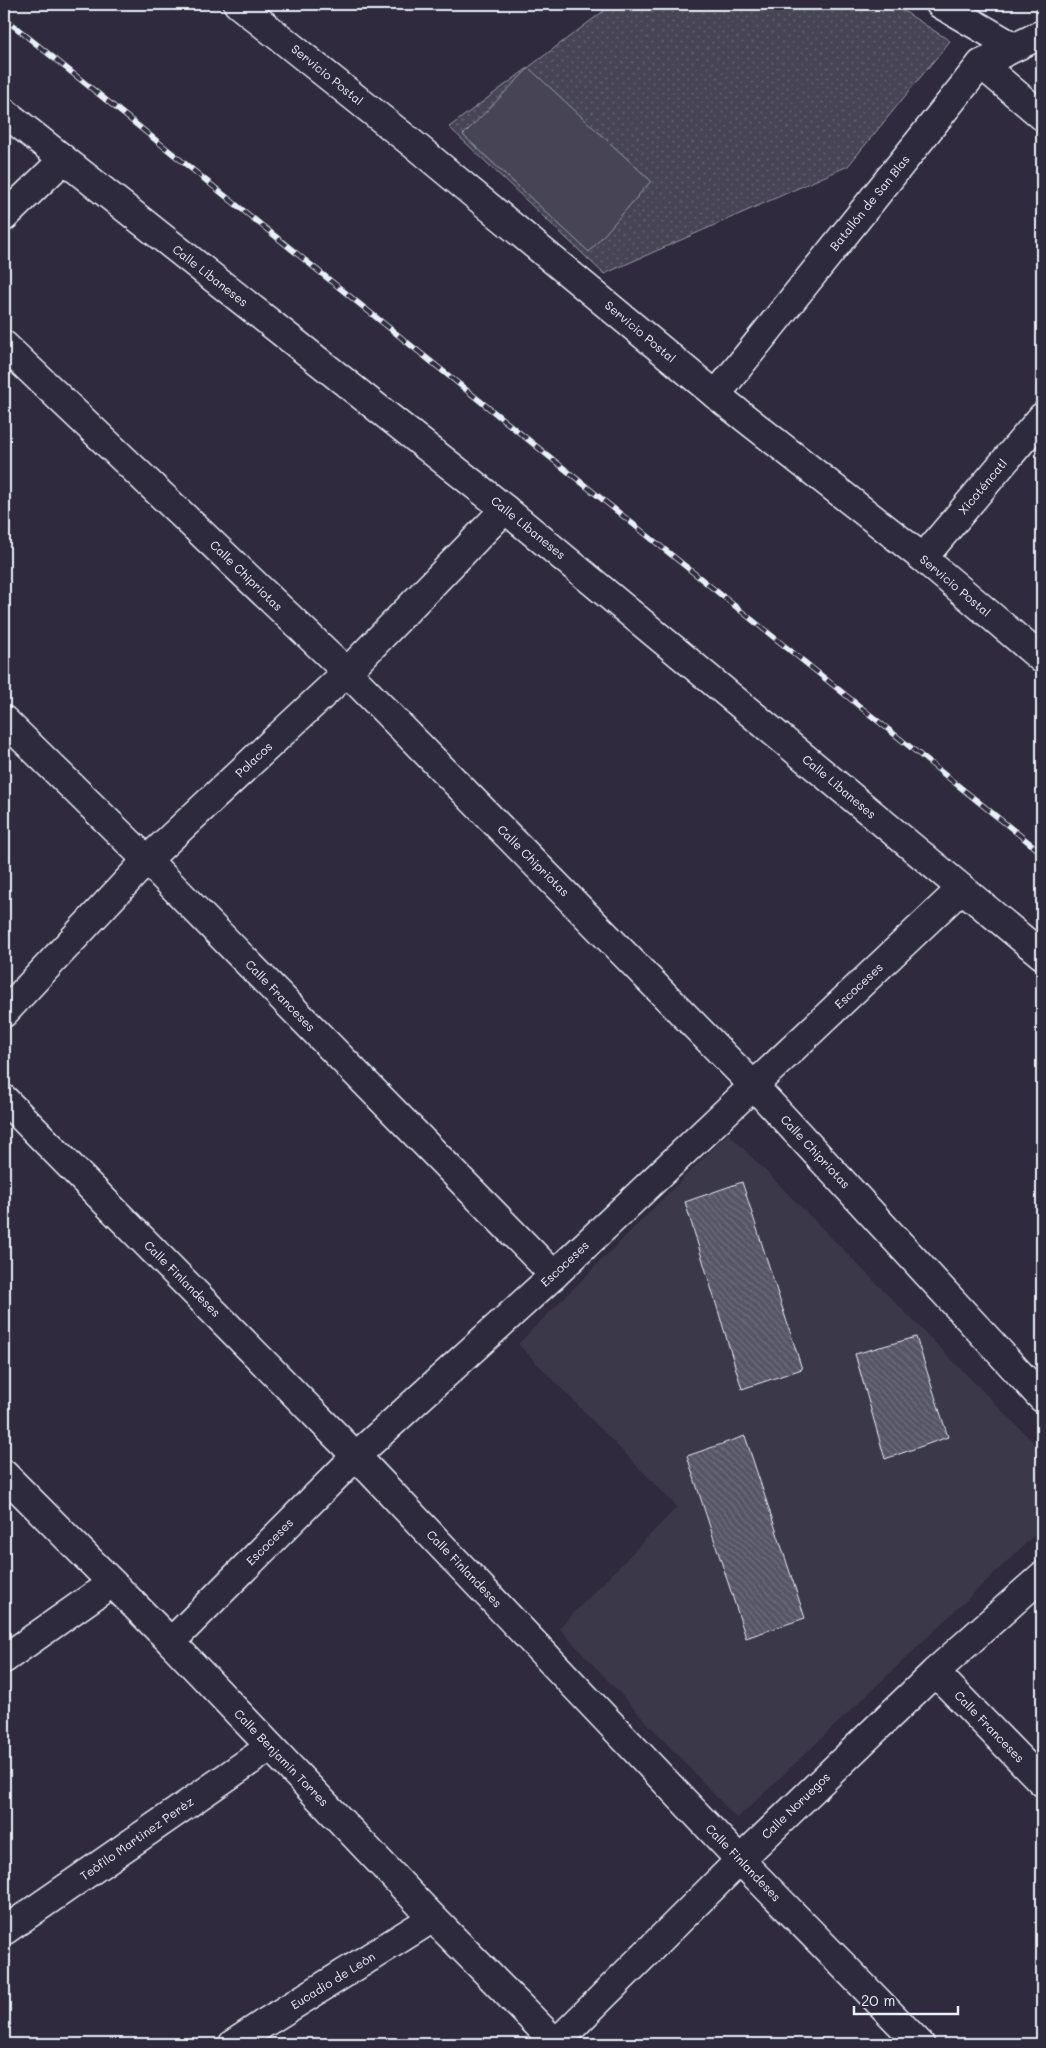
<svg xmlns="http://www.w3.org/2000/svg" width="1046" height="2048" font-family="Mali,sans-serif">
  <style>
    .built { fill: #3b3749 }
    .park { fill: url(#park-dots); stroke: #979aa6 }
    .garden { fill: #464455; stroke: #979aa6 }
    .building { fill: url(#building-back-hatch); stroke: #e8f1f8 }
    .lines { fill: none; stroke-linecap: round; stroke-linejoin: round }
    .street-casing { stroke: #e8f1f8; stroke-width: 31 }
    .street { stroke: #2f2a3d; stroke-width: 28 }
    .rail-casing { stroke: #e8f1f8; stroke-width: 5.5 }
    .rail { stroke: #2f2a3d; stroke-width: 4; stroke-dasharray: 11; stroke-linecap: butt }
    .labels { text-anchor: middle; stroke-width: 4; stroke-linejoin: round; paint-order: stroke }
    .street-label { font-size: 12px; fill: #e8f1f8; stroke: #2f2a3d }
  </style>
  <defs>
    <pattern id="park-dots" width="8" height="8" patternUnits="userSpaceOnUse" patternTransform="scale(1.25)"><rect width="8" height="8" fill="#464455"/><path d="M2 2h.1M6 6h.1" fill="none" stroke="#615f6e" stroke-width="1.8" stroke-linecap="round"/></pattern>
    <pattern id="building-back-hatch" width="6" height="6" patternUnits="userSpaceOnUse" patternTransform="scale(1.25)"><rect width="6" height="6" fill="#575565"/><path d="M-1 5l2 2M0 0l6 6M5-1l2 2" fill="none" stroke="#6f6e7c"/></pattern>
  </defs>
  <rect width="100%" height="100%" fill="#2f2a3d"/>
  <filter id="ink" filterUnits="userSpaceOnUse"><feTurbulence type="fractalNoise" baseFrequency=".02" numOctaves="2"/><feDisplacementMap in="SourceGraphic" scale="10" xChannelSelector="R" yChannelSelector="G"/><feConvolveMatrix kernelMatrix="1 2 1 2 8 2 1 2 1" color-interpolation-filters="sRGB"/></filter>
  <g filter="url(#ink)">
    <!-- built -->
    <polygon class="built" points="728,1133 1042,1451 1042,1528 737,1819 559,1628 677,1507 518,1344"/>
    <!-- park -->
    <polygon class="park" points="613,4 893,4 950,41 848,166 604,274 449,127"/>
    <!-- garden -->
    <polygon class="garden" points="529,68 651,181 589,252 463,135"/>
    <!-- building -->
    <g class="building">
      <polygon points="742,1182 802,1369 742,1389 685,1202"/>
      <polygon points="916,1337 948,1437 885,1459 855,1354"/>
      <polygon points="745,1436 805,1618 746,1638 687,1456"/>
    </g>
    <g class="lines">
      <!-- street casing -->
      <g class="street-casing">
        <g id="street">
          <polyline points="238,4 418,148 716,395 923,558 1042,659"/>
          <polyline points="940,4 1014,47"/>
          <polyline points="981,64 1042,116"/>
          <polyline points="4,112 505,509 1042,955"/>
          <polyline points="4,217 63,160"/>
          <polyline points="4,345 347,672 754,1086 1042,1398"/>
          <polyline points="716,395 981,64 1042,34"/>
          <polyline points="923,558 1042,417"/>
          <polyline points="4,720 147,860 554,1275"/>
          <polyline points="4,1013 147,860 347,672 505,509"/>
          <polyline points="4,1099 356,1456 740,1860 920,2044"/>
          <polyline points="4,1474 171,1642 433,1918 557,2044"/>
          <polyline points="171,1642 356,1456 554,1275 961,889"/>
          <polyline points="4,1659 112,1583"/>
          <polyline points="935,1672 1042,1782"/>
          <polyline points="4,1931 270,1747"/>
          <polyline points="556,2043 740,1860 935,1672 1042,1576"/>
          <polyline points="233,2044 263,2024 433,1918"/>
        </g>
      </g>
      <!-- street -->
      <use href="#street" class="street"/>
      <!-- rail casing -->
      <g class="rail-casing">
        <polyline id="rail" points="4,18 1042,853"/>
      </g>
      <!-- rail -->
      <use href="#rail" class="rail"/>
    </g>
  </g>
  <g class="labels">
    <!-- street labels -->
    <g class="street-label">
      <text transform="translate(327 75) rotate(39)" y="4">Servicio Postal</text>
      <text transform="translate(870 203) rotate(-51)" y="4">Batallón de San Blas</text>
      <text transform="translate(210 276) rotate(38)" y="4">Calle Libaneses</text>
      <text transform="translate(640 332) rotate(40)" y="4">Servicio Postal</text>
      <text transform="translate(983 487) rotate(-50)" y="4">Xicoténcatl</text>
      <text transform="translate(528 528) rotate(39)" y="4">Calle Libaneses</text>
      <text transform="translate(246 576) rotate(44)" y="4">Calle Chipriotas</text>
      <text transform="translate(955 586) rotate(40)" y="4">Servicio Postal</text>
      <text transform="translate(254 760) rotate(-43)" y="4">Polacos</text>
      <text transform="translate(839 787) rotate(40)" y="4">Calle Libaneses</text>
      <text transform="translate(533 861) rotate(45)" y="4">Calle Chipriotas</text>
      <text transform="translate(859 986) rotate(-43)" y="4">Escoceses</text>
      <text transform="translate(280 996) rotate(46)" y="4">Calle Franceses</text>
      <text transform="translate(815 1152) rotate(47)" y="4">Calle Chipriotas</text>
      <text transform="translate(565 1264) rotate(-43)" y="4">Escoceses</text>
      <text transform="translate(182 1279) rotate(45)" y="4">Calle Finlandeses</text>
      <text transform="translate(270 1542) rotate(-45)" y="4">Escoceses</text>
      <text transform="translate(464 1569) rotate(46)" y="4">Calle Finlandeses</text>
      <text transform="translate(989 1727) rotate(46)" y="4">Calle Franceses</text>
      <text transform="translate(281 1758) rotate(46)" y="4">Calle Benjamín Torres</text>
      <text transform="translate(796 1806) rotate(-44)" y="4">Calle Noruegos</text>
      <text transform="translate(137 1839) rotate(-35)" y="4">Teòfilo Martìnez Perèz</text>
      <text transform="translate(743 1863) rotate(46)" y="4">Calle Finlandeses</text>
      <text transform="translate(333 1981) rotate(-32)" y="4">Eucadio de Leòn</text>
    </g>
  </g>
  <!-- margin -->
  <rect width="1046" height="2048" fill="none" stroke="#2f2a3d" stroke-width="20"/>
  <rect x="10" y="10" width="1026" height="2028" fill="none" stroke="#e8f1f8" stroke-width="2" filter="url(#ink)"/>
  <!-- scale -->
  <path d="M854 2006v8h104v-8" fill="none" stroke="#e8f1f8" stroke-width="2.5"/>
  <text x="861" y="2006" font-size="15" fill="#e8f1f8" stroke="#2f2a3d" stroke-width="4" paint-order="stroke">20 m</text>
</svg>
